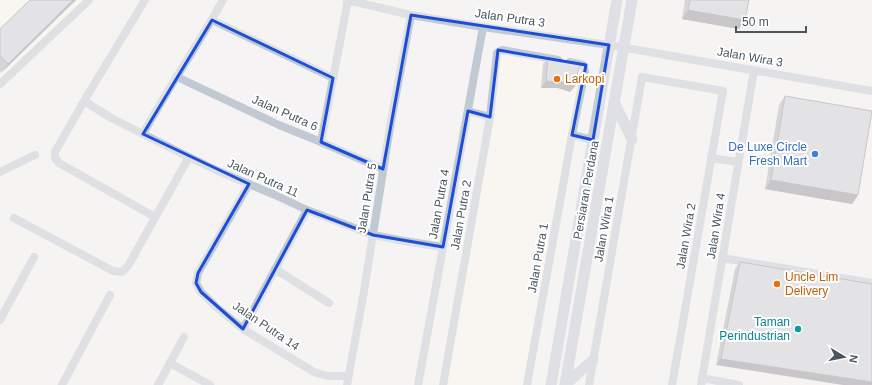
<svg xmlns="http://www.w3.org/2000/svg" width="872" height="385" font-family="Helvetica,sans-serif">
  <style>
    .commercial { fill: #fdf9ef }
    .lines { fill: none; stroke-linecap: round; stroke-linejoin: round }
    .street { stroke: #c1cad2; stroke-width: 8 }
    .secondary { stroke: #c1cbd6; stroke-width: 11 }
    .wall { fill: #b0b2b7 }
    .shaded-wall { fill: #909195 }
    .building { fill: #cdcfd5; stroke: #909195 }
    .marked { fill: none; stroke: #1d4ed8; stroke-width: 3; stroke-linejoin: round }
    .food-dot { fill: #e8710a; stroke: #fff; stroke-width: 1.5 }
    .shop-dot { fill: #3f7fe0; stroke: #fff; stroke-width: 1.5 }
    .culture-dot { fill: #0f9aa8; stroke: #fff; stroke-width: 1.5 }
    .labels { text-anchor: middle; stroke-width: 4; stroke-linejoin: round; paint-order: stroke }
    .street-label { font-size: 12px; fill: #4a5661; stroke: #fff }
    .food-label { font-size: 12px; fill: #c56008; stroke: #fff; text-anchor: start }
    .shop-label { font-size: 12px; fill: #366cbe; stroke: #fff; text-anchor: end }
    .culture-label { font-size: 12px; fill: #0d838f; stroke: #fff; text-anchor: end }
  </style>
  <rect width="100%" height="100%" fill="#f5f3f3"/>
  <!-- commercial -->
  <g class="commercial">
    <polygon points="0,0 84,0 0,80"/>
    <polygon points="501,46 585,62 571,157 531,385 439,385 485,128 495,51"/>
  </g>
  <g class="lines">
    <!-- street -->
    <g class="street">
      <polyline points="145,0 84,101 55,152 55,158 59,163 155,217"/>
      <polyline points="347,0 411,15 483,27 609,45 872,91"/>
      <polyline points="212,20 333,78"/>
      <polyline points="177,77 279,125 321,142 383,169"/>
      <polyline points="0,84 89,0"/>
      <polyline points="84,101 113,119 189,157 218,171 275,195 307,210 373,235 404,241 443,247"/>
      <polyline points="468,111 490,117"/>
      <path d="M 143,134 C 168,88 198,45 223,0"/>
      <polyline points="572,135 593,140"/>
      <polyline points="321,142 348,0"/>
      <polyline points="711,158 738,162"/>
      <polyline points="0,172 35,155"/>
      <polyline points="249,184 198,273 196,283 201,292 216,307 243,329 314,372 327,376 348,376"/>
      <polyline points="14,218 113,271 122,272 128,266 189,157"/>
      <polyline points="722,258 872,283"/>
      <polyline points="275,269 329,303"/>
      <polyline points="0,320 34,257"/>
      <polyline points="243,329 307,210"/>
      <polyline points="170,363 210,385"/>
      <polyline points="702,378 739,385"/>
      <polyline points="62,385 110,295"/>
      <polyline points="158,385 184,337"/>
      <polyline points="347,385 364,291 391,121 411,15"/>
      <polyline points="418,385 483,27"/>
      <polyline points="443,385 490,117 497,53 502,50 558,60"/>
      <polyline points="527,385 572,135 585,71 583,65 570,62"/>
      <polyline points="589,385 642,77 723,91 672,385"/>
      <polyline points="701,385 754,70"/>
    </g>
    <!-- secondary -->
    <g class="secondary">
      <polyline points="614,102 632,139"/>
      <polyline points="551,385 617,0"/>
      <polyline points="565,385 632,0"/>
      <polyline points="565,385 593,360"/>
    </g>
  </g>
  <!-- wall -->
  <g class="wall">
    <polygon points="30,0 76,0 1,73 0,71 0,29"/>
    <polygon points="685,0 749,0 739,29 682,19"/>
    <polygon points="548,58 575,86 570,92 558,88 541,88 543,64"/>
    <polygon points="785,96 858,195 852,204 765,189 779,105"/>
    <polygon points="740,262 872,284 716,365 735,269"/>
  </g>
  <!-- shaded-wall -->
  <g class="shaded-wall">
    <polygon points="73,0 76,0 1,73 8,64"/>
    <polygon points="688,10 745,20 739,29 682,19"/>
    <polygon points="546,81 563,82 575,86 570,92 558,88 541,88"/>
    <polygon points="771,180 858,195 852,204 765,189"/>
    <polygon points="721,359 872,382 872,385 843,385 716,365"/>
  </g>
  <!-- building -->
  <g class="building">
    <polygon points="30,0 73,0 8,64 0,56 0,29"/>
    <polygon points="690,0 749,0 745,20 688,10"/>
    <polygon points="548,58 580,63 575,86 563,82 546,81"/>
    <polygon points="785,96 872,111 858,195 771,180"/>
    <polygon points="740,262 872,284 872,382 721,359"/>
  </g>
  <!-- marked area -->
  <path d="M0 0H872V385H0ZM 411,15 L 609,45 L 593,140 L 572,135 L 586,65 L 498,50 L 490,117 L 468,111 L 443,247 L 373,235 L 307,210 L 243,329 L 201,292 L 196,283 L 198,273 L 249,184 L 143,134 L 212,20 L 333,78 L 321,142 L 383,169 Z" fill="#f5f3f3" fill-opacity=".55" fill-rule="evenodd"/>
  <path class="marked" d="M 411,15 L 609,45 L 593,140 L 572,135 L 586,65 L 498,50 L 490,117 L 468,111 L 443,247 L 373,235 L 307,210 L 243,329 L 201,292 L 196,283 L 198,273 L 249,184 L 143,134 L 212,20 L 333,78 L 321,142 L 383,169 Z"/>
  <!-- markers -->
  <g class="food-dot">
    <circle cx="557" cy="79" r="4"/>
    <circle cx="777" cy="284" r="4"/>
  </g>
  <circle class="shop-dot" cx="815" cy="154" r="4"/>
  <circle class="culture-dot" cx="798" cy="329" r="4"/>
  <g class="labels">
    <!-- street labels -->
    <g class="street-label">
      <text transform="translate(510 18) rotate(8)" y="4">Jalan Putra 3</text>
      <text transform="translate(750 57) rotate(10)" y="4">Jalan Wira 3</text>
      <text transform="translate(285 113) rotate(24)" y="4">Jalan Putra 6</text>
      <text transform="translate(263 178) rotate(24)" y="4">Jalan Putra 11</text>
      <text transform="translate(586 190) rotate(-80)" y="4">Persiaran Perdana</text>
      <text transform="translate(367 198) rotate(-81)" y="4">Jalan Putra 5</text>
      <text transform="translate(439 204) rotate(-80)" y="4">Jalan Putra 4</text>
      <text transform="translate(461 215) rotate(-80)" y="4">Jalan Putra 2</text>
      <text transform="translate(716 226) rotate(-81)" y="4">Jalan Wira 4</text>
      <text transform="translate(604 229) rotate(-80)" y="4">Jalan Wira 1</text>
      <text transform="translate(686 236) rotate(-80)" y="4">Jalan Wira 2</text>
      <text transform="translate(538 258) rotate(-80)" y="4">Jalan Putra 1</text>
      <text transform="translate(266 326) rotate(34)" y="4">Jalan Putra 14</text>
    </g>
    <!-- food labels -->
    <g class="food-label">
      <text x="565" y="83">Larkopi</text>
      <text x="785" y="281">Uncle Lim<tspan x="785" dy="14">Delivery</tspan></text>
    </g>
    <!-- shop labels -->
    <g class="shop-label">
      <text x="807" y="151">De Luxe Circle<tspan x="807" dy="14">Fresh Mart</tspan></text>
    </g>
    <!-- culture labels -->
    <g class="culture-label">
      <text x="790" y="326">Taman<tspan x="790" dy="14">Perindustrian</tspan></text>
    </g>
  </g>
  <!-- north arrow -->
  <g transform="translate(844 357) rotate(100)" stroke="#ffffff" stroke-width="3" paint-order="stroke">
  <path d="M0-3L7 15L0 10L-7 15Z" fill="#4a5661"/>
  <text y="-6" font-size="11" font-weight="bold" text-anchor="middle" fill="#4a5661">N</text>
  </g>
  <!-- scale -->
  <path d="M736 26v6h70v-6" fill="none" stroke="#4a5661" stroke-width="2"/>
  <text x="742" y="26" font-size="12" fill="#4a5661" stroke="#ffffff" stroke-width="3" paint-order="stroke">50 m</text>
</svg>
